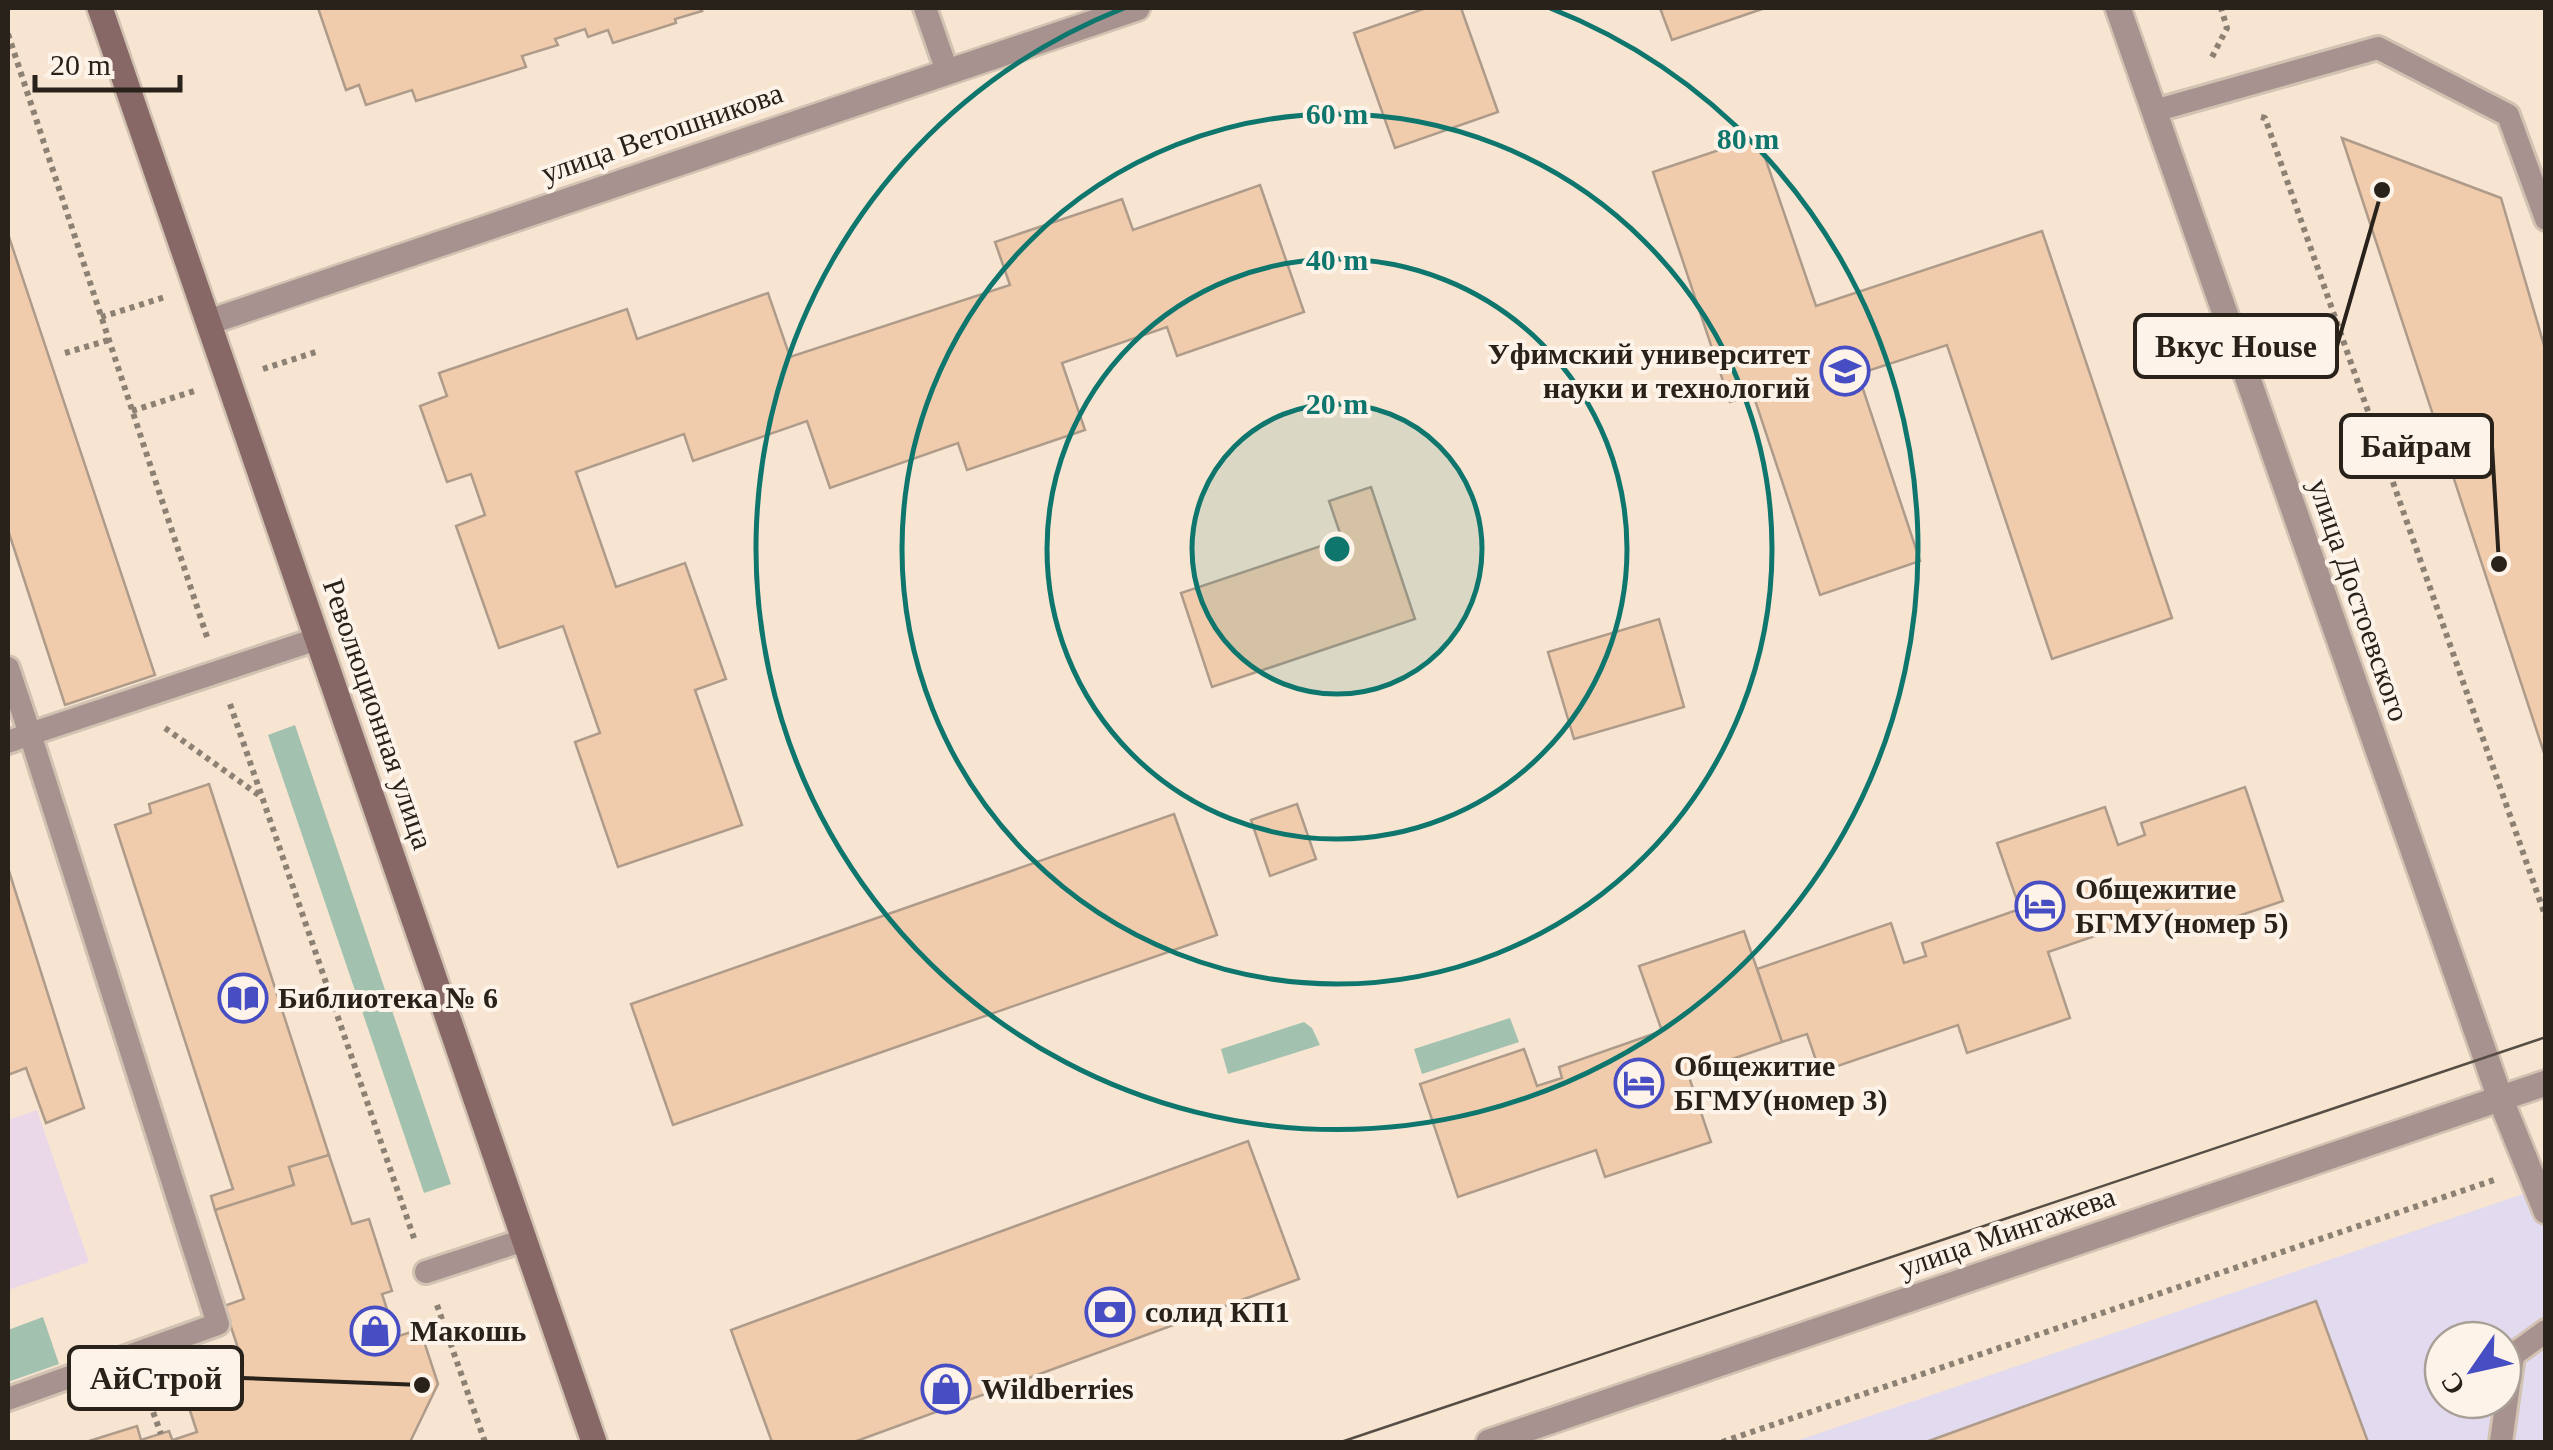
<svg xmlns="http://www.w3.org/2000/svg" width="2553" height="1450" font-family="Georgia,serif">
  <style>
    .industrial { fill: #ead8e8 }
    .medical { fill: #e2daef; fill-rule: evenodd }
    .green { fill: #a2c1ae }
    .building { fill: #f1ccac; stroke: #ae9b8a; stroke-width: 2.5 }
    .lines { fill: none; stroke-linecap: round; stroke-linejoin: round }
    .service-casing { stroke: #d2c2b1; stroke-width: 28 }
    .pedestrian-casing { stroke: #d2c2b1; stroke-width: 30 }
    .minor-casing { stroke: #d2c2b1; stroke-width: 30 }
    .tertiary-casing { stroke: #d2c2b1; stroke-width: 30 }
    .secondary-casing { stroke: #d2c2b1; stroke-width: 30 }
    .path { stroke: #8d8174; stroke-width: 6; stroke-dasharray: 5 5; stroke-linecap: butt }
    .service { stroke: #a89290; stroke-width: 22 }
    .pedestrian { stroke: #a89290; stroke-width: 25 }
    .minor { stroke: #a89290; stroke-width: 25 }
    .tertiary { stroke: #a89290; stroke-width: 25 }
    .secondary { stroke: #886866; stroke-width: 25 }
    .tram { stroke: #564e44; stroke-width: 2.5 }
    .ring { fill: none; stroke: #0f766e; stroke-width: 5 }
    .labels { text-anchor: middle; stroke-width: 8; stroke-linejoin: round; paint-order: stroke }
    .street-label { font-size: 30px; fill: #28221b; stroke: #fef3e8 }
    .poi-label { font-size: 30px; font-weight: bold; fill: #28221b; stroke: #fef3e8; text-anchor: start }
    .centre { fill: #0f766e; stroke: #fef3e8; stroke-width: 5 }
    .ring-label { font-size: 30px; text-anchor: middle; font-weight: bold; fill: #0f766e; stroke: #fef3e8; stroke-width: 8; stroke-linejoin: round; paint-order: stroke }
    .leader { fill: none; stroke: #28221b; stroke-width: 4 }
    .callout-dot { fill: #28221b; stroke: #fef3e8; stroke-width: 4 }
    .callout { fill: #fef3e8; stroke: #28221b; stroke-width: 4 }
    .callout-label { font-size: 32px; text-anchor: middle; font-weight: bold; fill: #28221b }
  </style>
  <rect width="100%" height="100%" fill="#f7e5d2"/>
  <!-- industrial -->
  <polygon class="industrial" points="37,1110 89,1262 8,1290 8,1120"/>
  <!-- medical -->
  <path class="medical" d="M 2545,1185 L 2545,1442 L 1793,1442 L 2538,1189 ZM 2443,1340 L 2503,1340 L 2503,1400 L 2443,1400 Z"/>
  <!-- green -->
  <g class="green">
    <polygon points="295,725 451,1184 424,1193 268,735"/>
    <polygon points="1510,1018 1519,1042 1422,1074 1414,1049"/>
    <polygon points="1304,1022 1312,1028 1320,1045 1228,1074 1221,1049"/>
    <polygon points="43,1317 59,1364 8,1382 8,1330"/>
  </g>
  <!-- building -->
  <g class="building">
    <polygon points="318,8 700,8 702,11 675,19 676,23 613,43 608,30 588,37 585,29 555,39 558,45 522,56 526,67 416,101 412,90 366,105 359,85 346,90"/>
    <polygon points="1426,8 1461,8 1498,112 1395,148 1354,33"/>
    <polygon points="1660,8 1765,8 1672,40"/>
    <polygon points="1758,137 1816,306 2042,231 2172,618 2052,659 1947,345 1858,374 1920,561 1820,595 1753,394 1730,402 1653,172"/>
    <polygon points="2342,138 2501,198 2546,352 2546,759"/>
    <polygon points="1260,185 1304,312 1177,356 1167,327 1062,363 1085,430 967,470 958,443 830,488 807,421 693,461 684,434 576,472 616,587 685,563 726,679 695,690 742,825 618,867 575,742 600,733 563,626 499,648 456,526 485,515 471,474 447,482 420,406 447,396 439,373 627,309 637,339 768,293 790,357 1010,285 995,242 1122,199 1133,230"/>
    <polygon points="8,234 155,675 65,705 8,530"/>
    <polygon points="1371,487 1415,619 1212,687 1181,593 1342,539 1329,501"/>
    <polygon points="1659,619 1684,707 1574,739 1548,652"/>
    <polygon points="209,784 329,1155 289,1167 294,1185 215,1210 211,1196 233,1189 115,825 151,813 149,804"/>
    <polygon points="2245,787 2283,901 2179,936 2170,910 2048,952 2070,1018 1967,1053 1958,1025 1820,1072 1807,1034 1782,1042 1757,969 1891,923 1904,963 1926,956 1922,943 2020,909 1997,843 2105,807 2118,845 2145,835 2141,823"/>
    <polygon points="1297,804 1316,859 1270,876 1251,820"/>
    <polygon points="1174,814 1217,935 673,1125 631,1004"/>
    <polygon points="8,868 84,1108 46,1123 26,1068 8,1075"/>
    <polygon points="1744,931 1782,1042 1688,1074 1711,1142 1605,1177 1596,1150 1458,1197 1420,1084 1524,1049 1537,1086 1562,1078 1559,1067 1662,1031 1639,966"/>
    <polygon points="1248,1141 1299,1279 854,1442 772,1442 731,1330"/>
    <polygon points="329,1155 352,1224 369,1219 392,1291 382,1294 396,1337 420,1329 438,1384 410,1442 173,1442 173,1440 197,1432 181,1383 243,1363 224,1306 244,1299 215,1210 294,1185 289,1167"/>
    <polygon points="2316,1301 2368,1442 1926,1442"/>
    <polygon points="137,1426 141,1440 169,1431 173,1442 86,1442"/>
  </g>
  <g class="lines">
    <!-- service casing -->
    <g class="service-casing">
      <g id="service">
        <polyline points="925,8 947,71"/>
        <polyline points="2154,111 2378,48 2508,115 2546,219"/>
        <polyline points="8,668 30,734 8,742"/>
        <polyline points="426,1272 524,1240"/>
        <polyline points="8,1399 218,1324 30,734 317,639"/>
        <polyline points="2501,1442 2513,1355 2546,1331"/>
      </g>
    </g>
    <!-- pedestrian casing -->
    <g class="pedestrian-casing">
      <polyline id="pedestrian" points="2500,1098 2546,1211"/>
    </g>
    <!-- minor casing -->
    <g class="minor-casing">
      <polyline id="minor" points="209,322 1137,8"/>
    </g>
    <!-- tertiary casing -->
    <g class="tertiary-casing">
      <g id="tertiary">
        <polyline points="2118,8 2500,1098"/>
        <polyline points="1489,1442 2546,1083"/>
      </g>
    </g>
    <!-- secondary casing -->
    <g class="secondary-casing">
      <polyline id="secondary" points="100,8 594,1442"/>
    </g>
    <!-- path -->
    <g class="path">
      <polyline points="8,34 208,640"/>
      <polyline points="2212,57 2227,28 2221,8"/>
      <polyline points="2261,117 2265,118 2546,918"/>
      <polyline points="101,317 165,297"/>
      <polyline points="65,353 109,340"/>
      <polyline points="263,369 319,351"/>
      <polyline points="132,411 194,391"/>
      <polyline points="230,704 415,1241"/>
      <polyline points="165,728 260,796"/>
      <polyline points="437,1305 485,1442"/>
      <polyline points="143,1384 161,1434"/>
      <polyline points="1722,1442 2497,1179"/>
    </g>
    <!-- service -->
    <use href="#service" class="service"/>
    <!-- pedestrian -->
    <use href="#pedestrian" class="pedestrian"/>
    <!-- minor -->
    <use href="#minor" class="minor"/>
    <!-- tertiary -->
    <use href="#tertiary" class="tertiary"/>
    <!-- secondary -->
    <use href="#secondary" class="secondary"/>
    <!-- tram -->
    <polyline class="tram" points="1341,1442 2546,1037"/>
  </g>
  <!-- distance rings -->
  <circle cx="1337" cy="549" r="145" fill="#0f766e" fill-opacity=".12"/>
  <g class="ring">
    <circle cx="1337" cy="549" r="145"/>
    <circle cx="1337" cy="549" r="290"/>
    <circle cx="1337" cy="549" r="435"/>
    <path d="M1550 8A581 581 0 1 1 1124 8"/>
  </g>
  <!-- icons -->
  <defs>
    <g id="university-ring" transform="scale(2.5)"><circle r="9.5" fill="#fef3e8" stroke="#474dc2" stroke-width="1.5"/><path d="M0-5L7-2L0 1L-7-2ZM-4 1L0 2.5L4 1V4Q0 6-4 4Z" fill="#474dc2"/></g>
    <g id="hotel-ring" transform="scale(2.5)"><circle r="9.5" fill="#fef3e8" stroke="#474dc2" stroke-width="1.5"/><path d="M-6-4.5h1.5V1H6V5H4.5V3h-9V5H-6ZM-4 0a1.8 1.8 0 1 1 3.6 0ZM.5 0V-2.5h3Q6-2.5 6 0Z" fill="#474dc2"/></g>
    <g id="library-ring" transform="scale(2.5)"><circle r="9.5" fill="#fef3e8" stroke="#474dc2" stroke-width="1.5"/><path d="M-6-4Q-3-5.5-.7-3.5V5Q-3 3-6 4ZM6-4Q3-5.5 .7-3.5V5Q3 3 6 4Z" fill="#474dc2"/></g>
    <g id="bank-ring" transform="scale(2.5)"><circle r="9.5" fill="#fef3e8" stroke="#474dc2" stroke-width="1.5"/><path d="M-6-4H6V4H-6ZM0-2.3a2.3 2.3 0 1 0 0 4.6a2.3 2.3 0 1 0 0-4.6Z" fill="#474dc2"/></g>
    <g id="shop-ring" transform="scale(2.5)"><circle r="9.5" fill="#fef3e8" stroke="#474dc2" stroke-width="1.5"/><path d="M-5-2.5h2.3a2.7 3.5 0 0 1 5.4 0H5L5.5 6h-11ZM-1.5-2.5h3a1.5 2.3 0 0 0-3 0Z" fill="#474dc2"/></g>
  </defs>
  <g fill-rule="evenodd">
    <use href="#university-ring" x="1845" y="371"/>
    <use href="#hotel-ring" x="2040" y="906"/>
    <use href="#library-ring" x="243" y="998"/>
    <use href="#hotel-ring" x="1639" y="1083"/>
    <use href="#bank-ring" x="1110" y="1312"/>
    <use href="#shop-ring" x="375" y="1331"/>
    <use href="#shop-ring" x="946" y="1389"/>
  </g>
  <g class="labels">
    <!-- street labels -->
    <g class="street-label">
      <text transform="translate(662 133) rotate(-19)" y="10">улица Ветошникова</text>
      <text transform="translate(2359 600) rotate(71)" y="10">улица Достоевского</text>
      <text transform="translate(378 714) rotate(71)" y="10">Революционная улица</text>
      <text transform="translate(2007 1232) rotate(-19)" y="10">улица Мингажева</text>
    </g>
    <!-- poi labels -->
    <g class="poi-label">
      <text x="1810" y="364" text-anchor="end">Уфимский университет<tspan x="1810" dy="34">науки и технологий</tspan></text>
      <text x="2075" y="899">Общежитие<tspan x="2075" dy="34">БГМУ(номер 5)</tspan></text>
      <text x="278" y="1008">Библиотека № 6</text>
      <text x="1674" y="1076">Общежитие<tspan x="1674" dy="34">БГМУ(номер 3)</tspan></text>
      <text x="1145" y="1322">солид КП1</text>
      <text x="410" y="1341">Макошь</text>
      <text x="981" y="1399">Wildberries</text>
    </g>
  </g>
  <circle cx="1337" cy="549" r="15" class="centre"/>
  <g class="ring-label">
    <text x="1337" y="124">60 m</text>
    <text x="1748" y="149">80 m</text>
    <text x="1337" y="270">40 m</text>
    <text x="1337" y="414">20 m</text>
  </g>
  <!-- callouts -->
  <path class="leader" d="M2382 190L2337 346M2499 564L2492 446M422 1385L242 1378"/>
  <g class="callout-dot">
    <circle cx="2382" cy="190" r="10"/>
    <circle cx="2499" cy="564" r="10"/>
    <circle cx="422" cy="1385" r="10"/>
  </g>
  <g class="callout">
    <rect x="2135" y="315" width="202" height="62" rx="10"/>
    <rect x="2341" y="415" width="151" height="62" rx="10"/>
    <rect x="69" y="1347" width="173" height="62" rx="10"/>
  </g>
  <g class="callout-label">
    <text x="2236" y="357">Вкус House</text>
    <text x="2416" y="457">Байрам</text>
    <text x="156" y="1389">АйСтрой</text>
  </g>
  <!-- border -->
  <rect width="2553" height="1450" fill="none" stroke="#28221b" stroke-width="20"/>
  <!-- north arrow -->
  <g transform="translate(2473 1370) rotate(236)"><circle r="48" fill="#fef3e8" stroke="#a89f96" stroke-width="2.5"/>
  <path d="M0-8L18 38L0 25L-18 38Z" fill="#474dc2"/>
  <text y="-15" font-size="28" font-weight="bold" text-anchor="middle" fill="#28221b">С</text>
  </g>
  <!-- scale -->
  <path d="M35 75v15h145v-15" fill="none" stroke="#28221b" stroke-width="5"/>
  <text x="50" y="75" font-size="30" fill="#28221b" stroke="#fef3e8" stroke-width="8" paint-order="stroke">20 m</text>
</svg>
